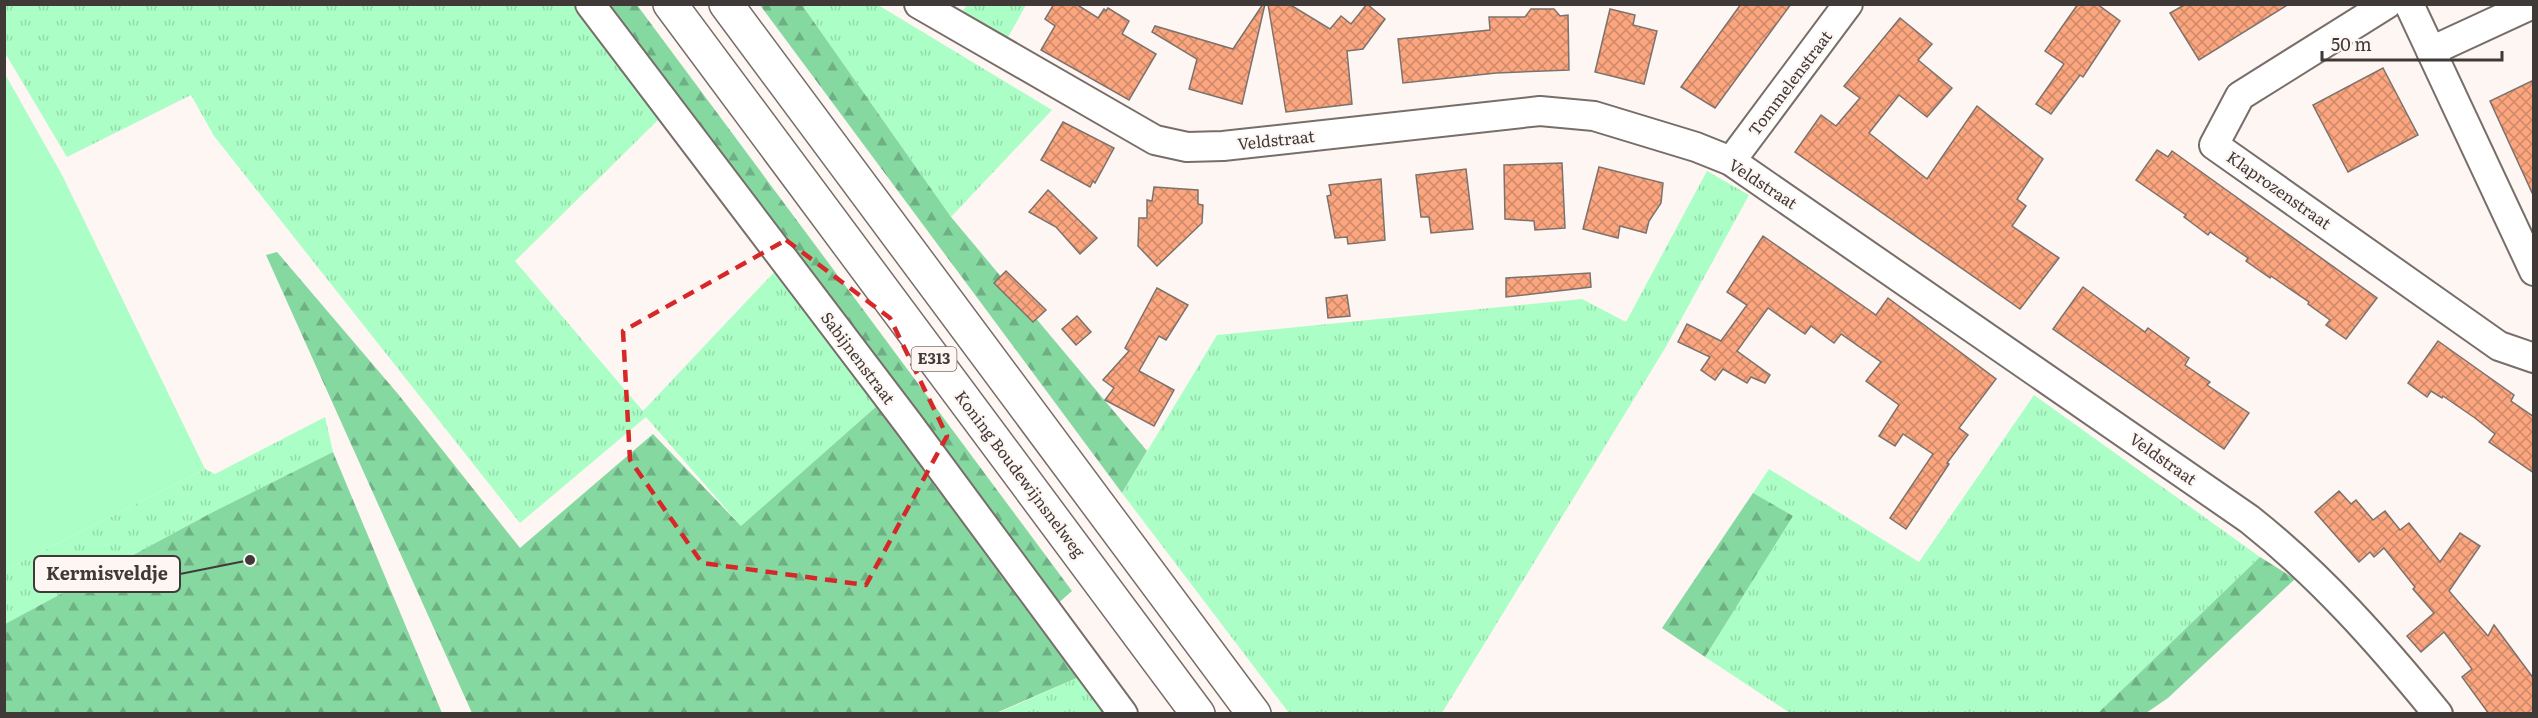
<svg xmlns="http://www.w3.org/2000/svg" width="2538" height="718" font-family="Literata,serif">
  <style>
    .grass { fill: url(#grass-tufts) }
    .forest { fill: url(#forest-firs) }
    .park { fill: #abfec5 }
    .building { fill: url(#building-cross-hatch); stroke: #7c726d; stroke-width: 1.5 }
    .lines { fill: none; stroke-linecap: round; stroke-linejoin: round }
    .minor-casing { stroke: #786e69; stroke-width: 32 }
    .motorway-casing { stroke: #786e69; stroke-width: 36 }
    .minor { stroke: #fff; stroke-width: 28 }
    .motorway { stroke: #fff; stroke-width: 33 }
    .marked { fill: none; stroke: #d62828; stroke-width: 4.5; stroke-dasharray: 12 8; stroke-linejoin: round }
    .labels { text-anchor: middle; stroke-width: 4.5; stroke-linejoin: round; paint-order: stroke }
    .shield { fill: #fef6f3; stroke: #787270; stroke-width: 1.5 }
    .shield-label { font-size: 15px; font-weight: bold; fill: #3f3a38 }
    .street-label { font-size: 16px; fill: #3f3a38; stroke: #fef6f3 }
    .leader { fill: none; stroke: #3f3a38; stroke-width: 2 }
    .callout-dot { fill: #3f3a38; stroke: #fef6f3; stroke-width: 2 }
    .callout { fill: #fef6f3; stroke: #3f3a38; stroke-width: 2 }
    .callout-label { font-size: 18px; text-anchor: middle; font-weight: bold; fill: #3f3a38 }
  </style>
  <defs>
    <pattern id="grass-tufts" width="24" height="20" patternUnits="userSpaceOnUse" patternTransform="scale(1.5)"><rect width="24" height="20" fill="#abfec5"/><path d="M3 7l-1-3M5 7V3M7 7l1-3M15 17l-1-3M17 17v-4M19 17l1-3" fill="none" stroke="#94daaa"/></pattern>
    <pattern id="forest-firs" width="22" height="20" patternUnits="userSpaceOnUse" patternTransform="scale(1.5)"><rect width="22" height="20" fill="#85d8a0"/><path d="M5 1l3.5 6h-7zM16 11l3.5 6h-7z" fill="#6eb083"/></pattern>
    <pattern id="building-cross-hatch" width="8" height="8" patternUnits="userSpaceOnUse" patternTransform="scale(1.5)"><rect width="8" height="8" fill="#fba67e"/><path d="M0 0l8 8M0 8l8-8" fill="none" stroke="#cd8868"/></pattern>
  </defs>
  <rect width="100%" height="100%" fill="#fef6f3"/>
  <!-- grass -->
  <g class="grass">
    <polygon points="4,5 576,5 660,118 515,261 643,411 777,269 878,405 741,526 646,417 520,523 214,136 191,95 67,157 5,53"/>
    <polygon points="802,5 878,5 1052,110 951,217"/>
    <polygon points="967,5 1026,5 1007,39 961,13"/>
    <polygon points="1707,171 1749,195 1667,345 1442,713 1289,713 1122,493 1217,335 1582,299 1626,322"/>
    <polygon points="2034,395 2260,557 2098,713 1790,713 1705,657 1792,517 1753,493 1769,469 1919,562"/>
    <polygon points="325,417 333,452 213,512 5,624 5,570 205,469 215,474"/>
    <polygon points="1079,677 1106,714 996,714"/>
  </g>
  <!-- forest -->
  <g class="forest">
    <polygon points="606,5 637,5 1072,591 1056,605"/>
    <polygon points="760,5 802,5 951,217 1147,451 1122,493"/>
    <polygon points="277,252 398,394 520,548 653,434 741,526 878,405 1079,677 996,713 472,713 266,255"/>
    <polygon points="333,452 442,713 5,713 5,624 213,512"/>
    <polygon points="1753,493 1793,516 1705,657 1662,628"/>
    <polygon points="2260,557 2295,579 2168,698 2146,713 2098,713"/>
  </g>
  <!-- park -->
  <polygon class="park" points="5,74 62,175 205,469 5,570"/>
  <!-- building -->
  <g class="building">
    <polygon points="1054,4 1076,4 1098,18 1104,9 1106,11 1108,8 1129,21 1122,34 1156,54 1129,100 1041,50 1055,26 1045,19"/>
    <polygon points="1263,4 1265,4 1242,104 1189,89 1197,59 1152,32 1155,26 1233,49"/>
    <polygon points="1268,4 1289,4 1330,29 1341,16 1351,24 1367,4 1385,19 1363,49 1347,51 1352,104 1286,112"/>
    <polygon points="1741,4 1791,4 1715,108 1681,87"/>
    <polygon points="2078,4 2097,4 2120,21 2083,77 2080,75 2051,114 2036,104 2064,64 2045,51"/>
    <polygon points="2186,4 2289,4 2199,60 2170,13"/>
    <polygon points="1531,9 1554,9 1560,16 1568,15 1569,70 1496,73 1403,83 1398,39 1490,30 1489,17 1525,17"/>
    <polygon points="1610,9 1635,15 1633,25 1657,31 1644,84 1595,72"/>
    <polygon points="1900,18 1932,44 1918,60 1952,88 1927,117 1899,95 1869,133 1927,179 1977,106 2043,159 2017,199 2026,206 2012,226 2059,258 2020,309 1795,152 1821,115 1836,126 1860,98 1844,86"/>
    <polygon points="2383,68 2418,135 2348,172 2313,105"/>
    <polygon points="2534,80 2534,197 2490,101"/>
    <polygon points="1063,122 1114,148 1095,183 1093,181 1090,187 1041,160"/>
    <polygon points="2157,150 2168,157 2172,151 2377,298 2346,339 2326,325 2330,320 2308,304 2309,302 2271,276 2270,278 2246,261 2248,258 2210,232 2208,235 2184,217 2186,215 2136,180"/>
    <polygon points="1562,163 1565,228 1535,230 1534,221 1505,219 1504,165"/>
    <polygon points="1599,167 1663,183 1661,203 1649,221 1646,233 1620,226 1618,238 1583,229"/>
    <polygon points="1466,169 1473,229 1431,233 1429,217 1421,217 1416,175"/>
    <polygon points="1381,179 1385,240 1348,244 1347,237 1335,238 1327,196 1331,195 1329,185"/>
    <polygon points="1154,187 1198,190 1198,204 1203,205 1202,223 1157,266 1138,246 1139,218 1147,218 1147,200 1152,201"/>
    <polygon points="1048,190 1097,238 1080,254 1056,227 1029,212"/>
    <polygon points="1763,236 1876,315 1888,298 1996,379 1959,428 1968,435 1947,463 1949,464 1906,529 1890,518 1933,454 1903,434 1895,446 1879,436 1899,405 1866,381 1881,362 1841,334 1834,343 1811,326 1805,334 1768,308 1737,351 1770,375 1765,383 1751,377 1747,383 1723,369 1715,380 1701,370 1710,357 1678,342 1687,324 1721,341 1747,305 1727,292"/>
    <polygon points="1006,271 1046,310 1033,322 994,283"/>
    <polygon points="1590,273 1591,287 1506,297 1506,278"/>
    <polygon points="2083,287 2145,332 2148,328 2189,358 2185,365 2210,382 2207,385 2249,413 2224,449 2053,329"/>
    <polygon points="1157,288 1188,305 1166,340 1159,336 1139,371 1174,390 1154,426 1105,400 1114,388 1103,380 1129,351 1125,348"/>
    <polygon points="1347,295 1350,316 1328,318 1326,298"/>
    <polygon points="1077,316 1091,332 1076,345 1062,329"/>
    <polygon points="2438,341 2514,395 2511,401 2534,417 2534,473 2489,442 2495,434 2475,418 2443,396 2442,398 2431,391 2427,397 2408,383"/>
    <polygon points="2339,491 2351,504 2356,500 2373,520 2385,511 2400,530 2409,523 2440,562 2460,533 2480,546 2449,591 2488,636 2494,625 2534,679 2534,714 2489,714 2462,677 2472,669 2444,632 2421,652 2407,636 2434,613 2413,589 2415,587 2384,548 2374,557 2370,552 2359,562 2315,512"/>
  </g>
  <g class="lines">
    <!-- minor casing -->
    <g class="minor-casing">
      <g id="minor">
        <polyline points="590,4 908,423 1123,714"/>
        <path d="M 919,4 L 1155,140 L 1187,147 L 1223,146 L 1540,111 L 1594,116 L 1696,147 L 1731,161 L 2249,519 C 2321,576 2380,643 2438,714"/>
        <polyline points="2387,4 2240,96 2214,145 2499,346 2534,358"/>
        <polyline points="2409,4 2534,271"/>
        <polyline points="2431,51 2533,4"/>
        <polyline points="1731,161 1848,4"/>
      </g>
    </g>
    <!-- motorway casing -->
    <g class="motorway-casing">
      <g id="motorway">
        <polyline points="670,4 1198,714"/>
        <polyline points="726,4 1254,714"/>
      </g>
    </g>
    <!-- minor -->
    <use href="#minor" class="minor"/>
    <!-- motorway -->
    <use href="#motorway" class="motorway"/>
  </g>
  <!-- marked area -->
  <path class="marked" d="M 786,240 L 890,318 L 947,436 L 866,585 L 702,563 L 630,460 L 623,331 Z"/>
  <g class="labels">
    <!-- shield labels -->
    <rect class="shield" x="911.5" y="347" width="45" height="24" rx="4.5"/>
    <g class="shield-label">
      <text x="934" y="364">E313</text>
    </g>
    <!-- street labels -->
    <g class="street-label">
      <text transform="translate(1790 83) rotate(-53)" y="6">Tommelenstraat</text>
      <text transform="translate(1276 140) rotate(-6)" y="6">Veldstraat</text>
      <text transform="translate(1763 184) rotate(33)" y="6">Veldstraat</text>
      <text transform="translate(2279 190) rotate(35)" y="6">Klaprozenstraat</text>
      <text transform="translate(858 358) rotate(53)" y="6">Sabijnenstraat</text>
      <text transform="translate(2163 459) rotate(35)" y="6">Veldstraat</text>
      <text transform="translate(1020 474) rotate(53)" y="6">Koning Boudewijnsnelweg</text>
    </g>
  </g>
  <!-- callouts -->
  <path class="leader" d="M250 560L180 574"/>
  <circle class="callout-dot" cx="250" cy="560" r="6"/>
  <rect class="callout" x="34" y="556" width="146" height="36" rx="6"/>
  <g class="callout-label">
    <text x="107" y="580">Kermisveldje</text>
  </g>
  <!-- border -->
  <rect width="2538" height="718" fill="none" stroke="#3f3a38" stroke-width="12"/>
  <!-- scale -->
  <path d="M2322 51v9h180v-9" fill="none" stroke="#3f3a38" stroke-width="3"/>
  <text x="2331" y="51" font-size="18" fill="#3f3a38" stroke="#fef6f3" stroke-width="4.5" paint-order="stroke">50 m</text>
</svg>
